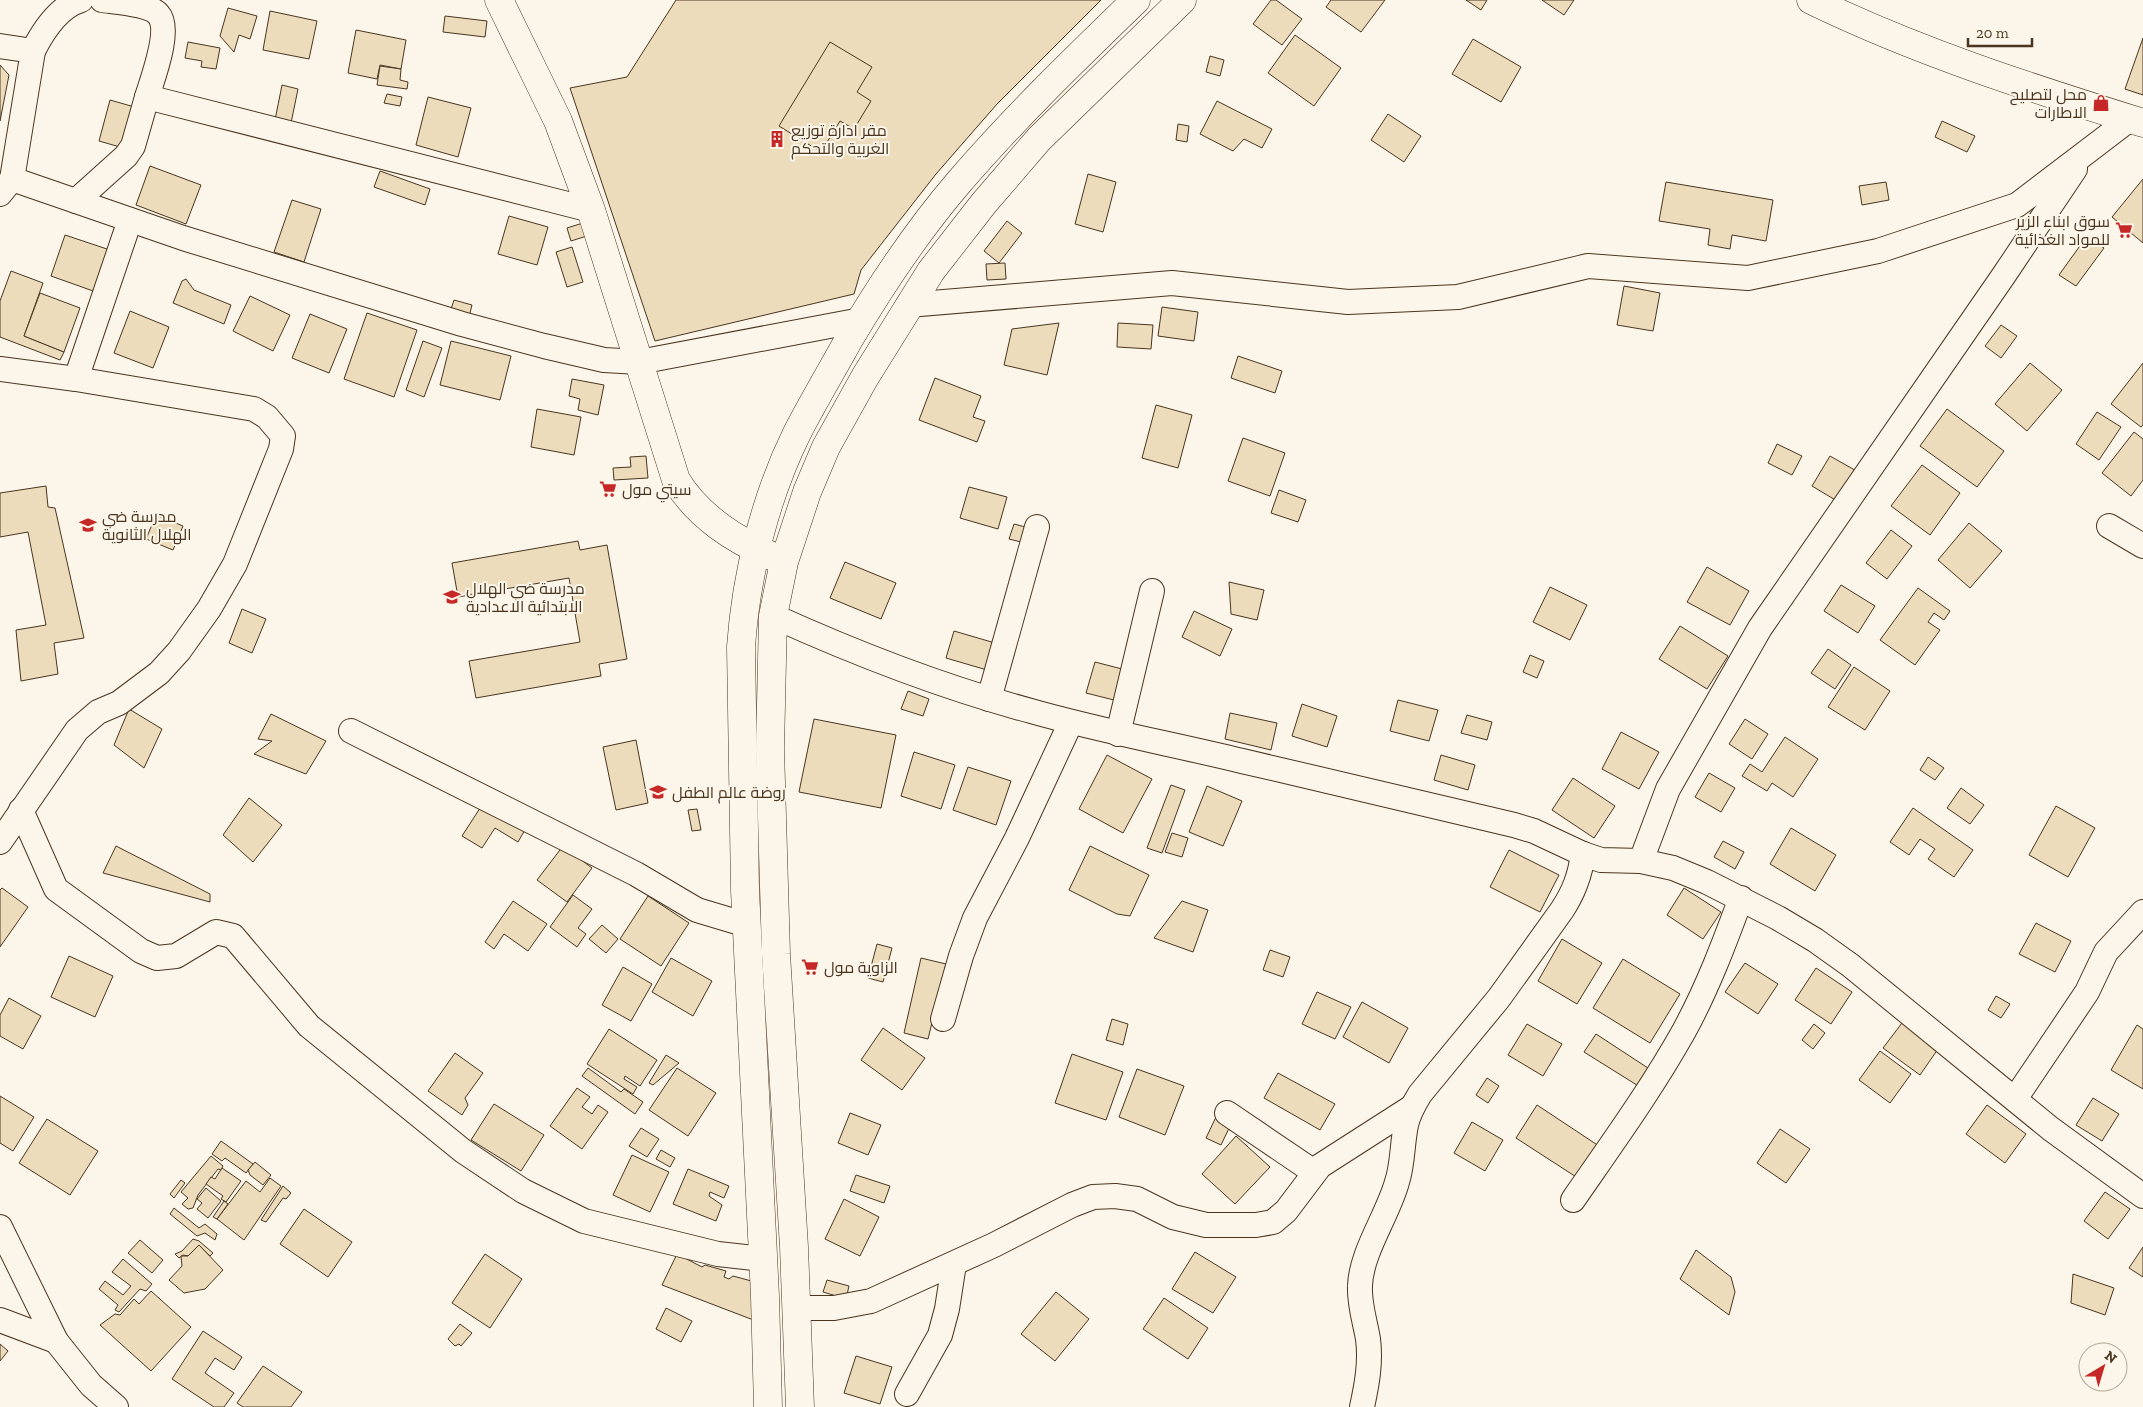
<svg xmlns="http://www.w3.org/2000/svg" width="2143" height="1407" font-family="'Zilla Slab',Cairo,serif">
  <style>
    .building { fill: #ecdcbc; stroke: #4a3520 }
    .lines { fill: none; stroke-linecap: round; stroke-linejoin: round }
    .minor-casing { stroke: #4a3520; stroke-width: 26 }
    .major-casing { stroke: #4a3520; stroke-width: 29 }
    .minor { stroke: #fbf6e9; stroke-width: 24 }
    .major { stroke: #fbf6e9; stroke-width: 28 }
    .labels { text-anchor: middle; stroke-width: 4; stroke-linejoin: round; paint-order: stroke }
    .poi-label { font-size: 16px; fill: #4a3520; stroke: #fbf6e9; text-anchor: start }
  </style>
  <rect width="100%" height="100%" fill="#fbf6e9"/>
  <!-- building -->
  <g class="building">
    <polygon points="676,0 1101,0 997,104 936,174 861,270 854,294 655,341 570,88 627,77"/>
    <polygon points="1271,0 1276,0 1302,19 1282,45 1253,24"/>
    <polygon points="1331,0 1385,0 1361,32 1326,7"/>
    <polygon points="1466,0 1487,0 1481,10"/>
    <polygon points="1542,0 1574,0 1564,15"/>
    <polygon points="228,8 257,16 250,39 239,35 234,52 220,36"/>
    <polygon points="270,11 317,21 309,59 263,50"/>
    <polygon points="445,16 487,21 485,37 443,32"/>
    <polygon points="356,30 406,40 401,69 380,65 377,79 348,73"/>
    <polygon points="1295,35 1341,68 1314,106 1268,73"/>
    <polygon points="2143,38 2143,95 2125,89"/>
    <polygon points="1473,39 1521,67 1501,102 1452,74"/>
    <polygon points="188,42 220,48 216,69 201,67 202,61 185,58"/>
    <polygon points="830,42 872,67 857,92 871,101 854,129 840,121 821,152 779,126"/>
    <polygon points="1210,56 1224,60 1220,76 1206,72"/>
    <polygon points="0,65 9,75 0,121"/>
    <polygon points="380,66 401,69 400,80 408,82 407,89 377,85"/>
    <polygon points="282,85 298,89 291,123 275,120"/>
    <polygon points="387,94 402,97 400,106 384,103"/>
    <polygon points="428,97 471,108 458,157 416,145"/>
    <polygon points="110,100 138,108 127,149 99,141"/>
    <polygon points="1217,101 1272,129 1262,148 1244,139 1233,151 1200,134"/>
    <polygon points="1388,114 1421,136 1404,162 1371,140"/>
    <polygon points="1942,121 1975,136 1967,152 1935,137"/>
    <polygon points="1178,124 1189,126 1187,142 1176,140"/>
    <polygon points="150,166 201,185 186,224 136,205"/>
    <polygon points="380,171 430,189 425,205 374,187"/>
    <polygon points="1088,174 1116,182 1103,232 1075,224"/>
    <polygon points="2143,179 2143,243 2112,217"/>
    <polygon points="1666,182 1773,200 1766,241 1732,235 1730,249 1708,245 1710,229 1659,221"/>
    <polygon points="1886,182 1889,200 1862,205 1859,186"/>
    <polygon points="292,200 321,209 304,262 274,252"/>
    <polygon points="509,216 548,227 537,265 498,254"/>
    <polygon points="1007,221 1022,233 999,263 984,251"/>
    <polygon points="586,222 590,235 571,241 567,228"/>
    <polygon points="65,235 110,250 96,292 51,276"/>
    <polygon points="2087,236 2104,248 2076,286 2059,275"/>
    <polygon points="572,247 583,282 567,287 556,252"/>
    <polygon points="1005,263 1006,279 987,280 986,264"/>
    <polygon points="11,271 43,283 24,336 64,352 60,360 0,337 0,301"/>
    <polygon points="186,279 194,290 231,305 224,324 173,303 182,281"/>
    <polygon points="1624,286 1660,293 1653,331 1617,325"/>
    <polygon points="40,293 80,308 64,352 24,336"/>
    <polygon points="250,296 290,315 273,351 233,331"/>
    <polygon points="454,300 472,305 469,317 450,312"/>
    <polygon points="1162,307 1198,312 1194,341 1158,336"/>
    <polygon points="130,311 169,327 153,368 114,353"/>
    <polygon points="367,313 417,330 394,397 344,379"/>
    <polygon points="310,314 347,329 329,373 292,358"/>
    <polygon points="1059,323 1047,375 1004,365 1012,329"/>
    <polygon points="1118,323 1153,325 1151,349 1117,347"/>
    <polygon points="2001,325 2017,336 2001,358 1985,346"/>
    <polygon points="423,341 442,348 424,397 406,390"/>
    <polygon points="451,341 511,356 500,400 440,385"/>
    <polygon points="1238,356 1282,371 1275,393 1231,378"/>
    <polygon points="2030,363 2062,390 2027,431 1995,404"/>
    <polygon points="2143,363 2143,425 2141,427 2111,404"/>
    <polygon points="935,378 981,396 973,417 985,421 977,442 919,420"/>
    <polygon points="572,379 604,385 598,415 578,410 580,399 569,396"/>
    <polygon points="1156,405 1192,415 1178,468 1142,458"/>
    <polygon points="537,409 581,417 574,455 531,447"/>
    <polygon points="1947,409 2004,451 1977,487 1920,446"/>
    <polygon points="2097,412 2121,427 2099,460 2076,444"/>
    <polygon points="2134,432 2143,439 2143,480 2131,496 2102,473"/>
    <polygon points="1243,438 1285,453 1270,496 1228,481"/>
    <polygon points="1777,444 1802,456 1792,475 1768,463"/>
    <polygon points="646,456 648,478 614,480 613,468 631,467 630,457"/>
    <polygon points="1830,456 1860,473 1842,504 1812,486"/>
    <polygon points="1922,465 1960,493 1930,535 1891,506"/>
    <polygon points="46,486 48,507 55,508 84,638 54,643 58,674 21,681 16,630 46,625 28,532 0,537 0,493"/>
    <polygon points="969,487 1007,497 998,529 960,518"/>
    <polygon points="1279,490 1306,500 1298,522 1271,513"/>
    <polygon points="156,515 183,526 173,550 146,539"/>
    <polygon points="1969,523 2002,551 1970,588 1938,560"/>
    <polygon points="1014,524 1033,529 1029,544 1009,539"/>
    <polygon points="1891,530 1912,546 1887,579 1866,563"/>
    <polygon points="578,541 580,550 607,545 627,659 599,664 601,676 476,698 469,661 580,642 569,578 458,597 452,563"/>
    <polygon points="845,562 896,583 881,619 830,598"/>
    <polygon points="1707,567 1749,591 1730,625 1687,602"/>
    <polygon points="1229,582 1264,590 1257,620 1231,614"/>
    <polygon points="1841,585 1875,606 1858,633 1824,611"/>
    <polygon points="1550,587 1587,605 1570,640 1533,622"/>
    <polygon points="1918,588 1950,611 1944,620 1934,613 1928,622 1940,630 1915,665 1880,640"/>
    <polygon points="242,609 266,619 252,653 229,643"/>
    <polygon points="1194,611 1232,629 1220,656 1182,637"/>
    <polygon points="1680,626 1728,656 1707,689 1659,659"/>
    <polygon points="954,631 995,643 987,670 946,658"/>
    <polygon points="1828,649 1851,665 1835,689 1811,673"/>
    <polygon points="1530,655 1544,661 1537,678 1523,672"/>
    <polygon points="1095,662 1122,669 1114,700 1086,693"/>
    <polygon points="1854,667 1890,691 1865,730 1828,707"/>
    <polygon points="908,691 929,699 923,716 901,709"/>
    <polygon points="1398,700 1438,710 1429,741 1390,731"/>
    <polygon points="1302,704 1337,716 1327,747 1292,736"/>
    <polygon points="129,709 162,729 144,768 114,745"/>
    <polygon points="1230,713 1277,723 1271,750 1225,739"/>
    <polygon points="271,714 326,741 306,774 254,754 272,741 258,739"/>
    <polygon points="1467,715 1492,722 1487,740 1461,733"/>
    <polygon points="814,719 896,735 881,808 799,792"/>
    <polygon points="1745,719 1768,734 1752,759 1729,744"/>
    <polygon points="1621,732 1659,752 1639,789 1602,769"/>
    <polygon points="1785,737 1818,759 1793,797 1772,783 1767,791 1742,776 1750,764 1762,772"/>
    <polygon points="636,740 648,803 616,810 603,747"/>
    <polygon points="914,752 955,765 941,809 901,796"/>
    <polygon points="1107,755 1152,779 1123,833 1079,809"/>
    <polygon points="1441,755 1475,765 1468,790 1434,780"/>
    <polygon points="1928,757 1944,768 1935,780 1920,770"/>
    <polygon points="968,767 1011,781 996,825 953,810"/>
    <polygon points="1709,773 1735,788 1721,812 1695,797"/>
    <polygon points="1573,778 1615,806 1594,838 1552,810"/>
    <polygon points="1171,785 1185,790 1162,853 1147,848"/>
    <polygon points="1207,786 1242,801 1223,846 1189,832"/>
    <polygon points="1961,788 1984,805 1970,824 1947,808"/>
    <polygon points="249,798 282,825 253,862 223,835"/>
    <polygon points="484,802 526,828 518,842 495,828 482,848 462,836"/>
    <polygon points="2056,806 2095,828 2068,877 2029,855"/>
    <polygon points="1913,808 1973,850 1954,877 1928,859 1935,849 1920,839 1909,855 1890,842"/>
    <polygon points="697,809 701,830 692,831 688,810"/>
    <polygon points="1791,828 1836,855 1815,891 1770,864"/>
    <polygon points="1172,833 1188,838 1182,857 1165,852"/>
    <polygon points="1723,841 1744,852 1735,869 1714,857"/>
    <polygon points="116,846 210,894 210,902 103,873"/>
    <polygon points="563,846 592,868 567,902 537,880"/>
    <polygon points="1090,846 1149,875 1130,916 1117,914 1069,890"/>
    <polygon points="1509,850 1559,875 1540,912 1490,887"/>
    <polygon points="2,888 28,907 0,947 0,890"/>
    <polygon points="1684,888 1721,912 1703,939 1667,915"/>
    <polygon points="573,895 592,909 578,928 586,934 577,947 550,927"/>
    <polygon points="648,896 689,923 661,966 620,939"/>
    <polygon points="513,901 547,924 528,951 504,934 494,949 485,942"/>
    <polygon points="1182,901 1208,910 1193,952 1154,938"/>
    <polygon points="2036,923 2071,941 2055,972 2019,954"/>
    <polygon points="602,925 618,939 606,953 589,939"/>
    <polygon points="1562,939 1602,963 1577,1004 1538,981"/>
    <polygon points="877,944 892,948 883,982 868,978"/>
    <polygon points="1270,950 1290,957 1283,977 1263,970"/>
    <polygon points="69,956 113,976 95,1017 51,997"/>
    <polygon points="671,958 712,981 693,1016 652,992"/>
    <polygon points="921,958 946,964 928,1039 904,1033"/>
    <polygon points="1623,959 1680,994 1650,1043 1593,1008"/>
    <polygon points="1745,963 1778,984 1758,1014 1725,992"/>
    <polygon points="623,967 652,984 631,1021 602,1005"/>
    <polygon points="1816,968 1852,992 1831,1024 1795,1000"/>
    <polygon points="1317,992 1351,1007 1335,1039 1302,1024"/>
    <polygon points="1996,996 2010,1004 2001,1018 1988,1010"/>
    <polygon points="9,998 41,1016 23,1049 0,1036 0,1015"/>
    <polygon points="1362,1002 1408,1028 1389,1063 1343,1037"/>
    <polygon points="1112,1019 1128,1024 1123,1045 1106,1040"/>
    <polygon points="1902,1023 1938,1049 1920,1075 1883,1048"/>
    <polygon points="1527,1024 1562,1044 1543,1076 1508,1055"/>
    <polygon points="1814,1024 1825,1033 1813,1049 1802,1040"/>
    <polygon points="2137,1025 2143,1029 2143,1089 2111,1070"/>
    <polygon points="883,1028 925,1058 902,1090 861,1060"/>
    <polygon points="609,1029 657,1060 640,1086 625,1076 624,1079 637,1087 633,1094 587,1064"/>
    <polygon points="1596,1034 1651,1070 1640,1087 1584,1052"/>
    <polygon points="1880,1051 1911,1074 1890,1103 1859,1080"/>
    <polygon points="455,1053 483,1073 465,1098 468,1105 462,1115 428,1091"/>
    <polygon points="1072,1054 1123,1072 1106,1120 1055,1103"/>
    <polygon points="666,1055 679,1063 653,1085 649,1083"/>
    <polygon points="588,1068 621,1092 624,1089 643,1102 635,1114 582,1076"/>
    <polygon points="677,1068 716,1093 688,1136 649,1110"/>
    <polygon points="1137,1069 1184,1086 1165,1135 1119,1117"/>
    <polygon points="1278,1073 1335,1104 1320,1130 1264,1098"/>
    <polygon points="1487,1078 1499,1086 1488,1103 1476,1095"/>
    <polygon points="577,1088 590,1097 582,1107 592,1114 598,1105 608,1112 582,1149 550,1126"/>
    <polygon points="0,1096 34,1117 13,1151 0,1143"/>
    <polygon points="2093,1098 2119,1114 2102,1141 2076,1125"/>
    <polygon points="494,1104 544,1135 521,1171 471,1140"/>
    <polygon points="1537,1105 1608,1152 1587,1184 1516,1138"/>
    <polygon points="1987,1105 2026,1134 2005,1163 1966,1134"/>
    <polygon points="850,1113 881,1125 868,1155 838,1143"/>
    <polygon points="1216,1117 1231,1124 1221,1145 1206,1138"/>
    <polygon points="47,1119 98,1151 70,1195 19,1163"/>
    <polygon points="1472,1122 1503,1140 1485,1171 1454,1153"/>
    <polygon points="641,1128 659,1139 647,1157 629,1146"/>
    <polygon points="1780,1129 1810,1149 1786,1183 1757,1163"/>
    <polygon points="1236,1136 1270,1167 1235,1204 1202,1174"/>
    <polygon points="221,1141 253,1164 246,1173 225,1158 222,1161 212,1154"/>
    <polygon points="661,1150 675,1158 670,1167 656,1159"/>
    <polygon points="632,1155 669,1172 650,1212 613,1195"/>
    <polygon points="211,1156 223,1166 221,1170 218,1169 198,1195 193,1208 188,1209 182,1204 188,1198 181,1192"/>
    <polygon points="255,1162 271,1175 263,1185 250,1175 248,1170"/>
    <polygon points="222,1168 241,1181 226,1202 221,1199 223,1196 206,1184 211,1177 215,1179"/>
    <polygon points="688,1169 729,1186 724,1198 710,1192 709,1196 722,1205 716,1221 673,1204"/>
    <polygon points="856,1175 890,1186 884,1203 850,1191"/>
    <polygon points="270,1178 281,1186 244,1240 217,1219 246,1181 260,1192"/>
    <polygon points="181,1180 185,1183 174,1198 170,1194"/>
    <polygon points="283,1186 291,1193 286,1199 283,1198 266,1222 261,1220"/>
    <polygon points="206,1188 221,1201 208,1218 197,1209 202,1203 197,1199"/>
    <polygon points="2105,1192 2130,1209 2108,1239 2084,1221"/>
    <polygon points="844,1199 879,1217 860,1256 825,1239"/>
    <polygon points="224,1201 228,1204 217,1219 213,1217"/>
    <polygon points="174,1208 199,1228 205,1224 217,1234 215,1240 205,1233 197,1236 170,1214"/>
    <polygon points="304,1209 352,1242 328,1277 280,1244"/>
    <polygon points="193,1239 199,1241 213,1253 210,1256 199,1245 188,1256 183,1255 179,1258 175,1254 182,1251"/>
    <polygon points="140,1240 163,1260 152,1273 128,1253"/>
    <polygon points="199,1245 223,1270 205,1289 184,1293 169,1280 182,1266 181,1256 188,1256"/>
    <polygon points="2143,1247 2143,1277 2129,1268"/>
    <polygon points="1696,1250 1731,1277 1735,1292 1729,1315 1680,1279"/>
    <polygon points="1195,1252 1236,1277 1213,1313 1172,1289"/>
    <polygon points="485,1254 522,1279 490,1328 452,1303"/>
    <polygon points="677,1254 702,1267 705,1265 726,1271 724,1277 729,1279 733,1276 755,1282 756,1321 662,1285"/>
    <polygon points="123,1259 152,1284 146,1291 140,1289 119,1312 115,1310 118,1305 99,1289 105,1281 123,1295 131,1286 112,1272"/>
    <polygon points="2073,1274 2114,1288 2105,1315 2071,1303"/>
    <polygon points="827,1280 849,1286 846,1299 823,1292"/>
    <polygon points="151,1291 191,1327 151,1371 100,1325 115,1314 120,1315 134,1299 139,1304"/>
    <polygon points="1056,1292 1089,1319 1055,1361 1021,1334"/>
    <polygon points="1164,1298 1208,1328 1188,1359 1143,1329"/>
    <polygon points="666,1308 692,1321 681,1342 656,1329"/>
    <polygon points="460,1324 472,1333 461,1346 459,1344 455,1346 448,1339"/>
    <polygon points="203,1331 242,1357 234,1370 215,1358 205,1373 234,1393 224,1407 214,1407 172,1379"/>
    <polygon points="0,1344 8,1351 0,1361"/>
    <polygon points="856,1356 892,1367 880,1404 844,1393"/>
    <polygon points="263,1366 302,1392 291,1407 243,1407 237,1403"/>
  </g>
  <g class="lines">
    <!-- minor casing -->
    <g class="minor-casing">
      <g id="minor">
        <path d="M 102,0 C 116,2 149,4 158,14 C 172,29 152,80 147,97 L 591,210"/>
        <polyline points="0,46 33,51 12,179 0,194"/>
        <path d="M 33,51 C 43,31 58,7 81,0"/>
        <polyline points="12,179 183,238 462,324 544,346 604,360 639,362 861,320"/>
        <polyline points="76,201 126,156 133,146 147,97"/>
        <polyline points="908,305 1172,283 1348,302 1458,297 1588,266 1748,278 1878,251 2017,205 2130,119"/>
        <polyline points="0,369 76,379 254,409 267,417 283,436 281,449 235,564 209,609 179,651 159,673 119,703 98,712 77,730 0,842"/>
        <polyline points="76,379 130,220"/>
        <polyline points="2109,526 2143,546"/>
        <path d="M 773,616 C 857,654 942,687 1031,711 C 1101,731 1172,744 1242,761 C 1333,782 1424,804 1514,825 L 1534,831 L 1583,854 L 1601,860 L 1641,861 L 1673,868 L 1707,882 L 1778,918 L 1815,940 L 1850,965 L 2051,1129 L 2143,1196"/>
        <polyline points="989,699 1037,527"/>
        <polyline points="351,731 636,874 697,910 747,925"/>
        <polyline points="1118,734 1152,591"/>
        <polyline points="21,810 56,889 141,951 157,958 176,956 216,932 233,936 309,1026 463,1151 523,1191 584,1221 718,1254 763,1259"/>
        <polyline points="1641,861 1668,789 1760,628 2004,275 2075,169"/>
        <polyline points="943,1019 961,956 975,918 1017,838 1071,722"/>
        <polyline points="2015,1099 2087,992 2106,952 2143,912"/>
        <polyline points="1227,1113 1314,1172"/>
        <path d="M 1573,1200 C 1611,1145 1651,1090 1684,1031 C 1707,989 1724,944 1741,898"/>
        <polyline points="0,1227 56,1341 91,1385 116,1407"/>
        <polyline points="796,1308 834,1308 871,1301 994,1245 1072,1205 1093,1197 1115,1196 1137,1199 1173,1217 1206,1225 1256,1225 1273,1222 1286,1211 1320,1166 1412,1107"/>
        <polyline points="0,1320 56,1341"/>
        <polyline points="907,1394 940,1335 947,1309 954,1264"/>
        <path d="M 1362,1407 C 1367,1384 1371,1362 1368,1339 C 1365,1321 1359,1304 1360,1286 C 1361,1252 1388,1215 1397,1182 C 1403,1164 1402,1144 1406,1125 C 1408,1114 1414,1104 1420,1094 L 1499,998 L 1562,910 C 1574,892 1580,876 1583,854"/>
      </g>
    </g>
    <!-- major casing -->
    <g class="major-casing">
      <g id="major">
        <path d="M 499,0 L 558,121 L 591,210 L 676,480 C 698,517 735,540 774,557"/>
        <path d="M 1811,0 C 1918,52 2031,88 2143,123"/>
        <path d="M 768,1407 L 765,1296 L 745,890 L 741,647 C 746,575 765,498 797,433 C 813,402 831,372 848,341 C 881,285 917,231 959,182 C 1015,117 1075,59 1136,0"/>
        <polyline points="800,1407 794,1247 776,954 770,749 773,616 784,562 807,492 826,447 865,377 931,271 984,203 1039,139 1182,0"/>
      </g>
    </g>
    <!-- minor -->
    <use href="#minor" class="minor"/>
    <!-- major -->
    <use href="#major" class="major"/>
  </g>
  <!-- icons -->
  <defs>
    <g id="shop-bare" transform="scale(1.35)"><path d="M-5-2.5h2.3a2.7 3.5 0 0 1 5.4 0H5L5.5 6h-11ZM-1.5-2.5h3a1.5 2.3 0 0 0-3 0Z" fill="#c62828" stroke="#fbf6e9" stroke-width="2.5" paint-order="stroke"/></g>
    <g id="building-bare" transform="scale(1.35)"><path d="M-4-6H4V6H1V3H-1V6H-4ZM-2.5-4.3h1.7v1.8h-1.7ZM.8-4.3h1.7v1.8H.8ZM-2.5-1h1.7V.8h-1.7ZM.8-1h1.7V.8H.8Z" fill="#c62828" stroke="#fbf6e9" stroke-width="2.5" paint-order="stroke"/></g>
    <g id="supermarket-bare" transform="scale(1.35)"><path d="M-6-5.5h2.5l.6 2H6L4.5 2H-2.5L-4.4-4H-6ZM-1.5 3.2a1.3 1.3 0 1 0 .1 0ZM3 3.2a1.3 1.3 0 1 0 .1 0Z" fill="#c62828" stroke="#fbf6e9" stroke-width="2.5" paint-order="stroke"/></g>
    <g id="school-bare" transform="scale(1.35)"><path d="M0-5L7-2L0 1L-7-2ZM-4 1L0 2.5L4 1V4Q0 6-4 4Z" fill="#c62828" stroke="#fbf6e9" stroke-width="2.5" paint-order="stroke"/></g>
  </defs>
  <g fill-rule="evenodd">
    <use href="#shop-bare" x="2101" y="103"/>
    <use href="#building-bare" x="777" y="139"/>
    <use href="#supermarket-bare" x="2124" y="230"/>
    <use href="#supermarket-bare" x="608" y="489"/>
    <use href="#school-bare" x="88" y="525"/>
    <use href="#school-bare" x="452" y="597"/>
    <use href="#school-bare" x="658" y="792"/>
    <use href="#supermarket-bare" x="810" y="967"/>
  </g>
  <g class="labels">
    <!-- poi labels -->
    <g class="poi-label">
      <text x="2087" y="100" text-anchor="end">محل لتصليح<tspan x="2087" dy="18">الاطارات</tspan></text>
      <text x="791" y="136">مقر ادارة توزيع<tspan x="791" dy="18">الغربية والتحكم</tspan></text>
      <text x="2110" y="227" text-anchor="end">سوق ابناء الزير<tspan x="2110" dy="18">للمواد الغذائية</tspan></text>
      <text x="622" y="495">سيتي مول</text>
      <text x="102" y="522">مدرسة ضي<tspan x="102" dy="18">الهلال الثانوية</tspan></text>
      <text x="466" y="594">مدرسة ضي الهلال<tspan x="466" dy="18">الابتدائية الاعدادية</tspan></text>
      <text x="672" y="798">روضة عالم الطفل</text>
      <text x="824" y="973">الزاوية مول</text>
    </g>
  </g>
  <!-- north arrow -->
  <g transform="translate(2103 1367) rotate(38)"><circle r="24" fill="#fbf6e9" stroke="#b4a999"/>
  <path d="M0-4L9 19L0 12L-9 19Z" fill="#c62828"/>
  <text y="-8" font-size="14" font-weight="bold" text-anchor="middle" fill="#4a3520">N</text>
  </g>
  <!-- scale -->
  <path d="M1968 38v8h64v-8" fill="none" stroke="#4a3520" stroke-width="2.5"/>
  <text x="1976" y="38" font-size="15" fill="#4a3520" stroke="#fbf6e9" stroke-width="4" paint-order="stroke">20 m</text>
</svg>
